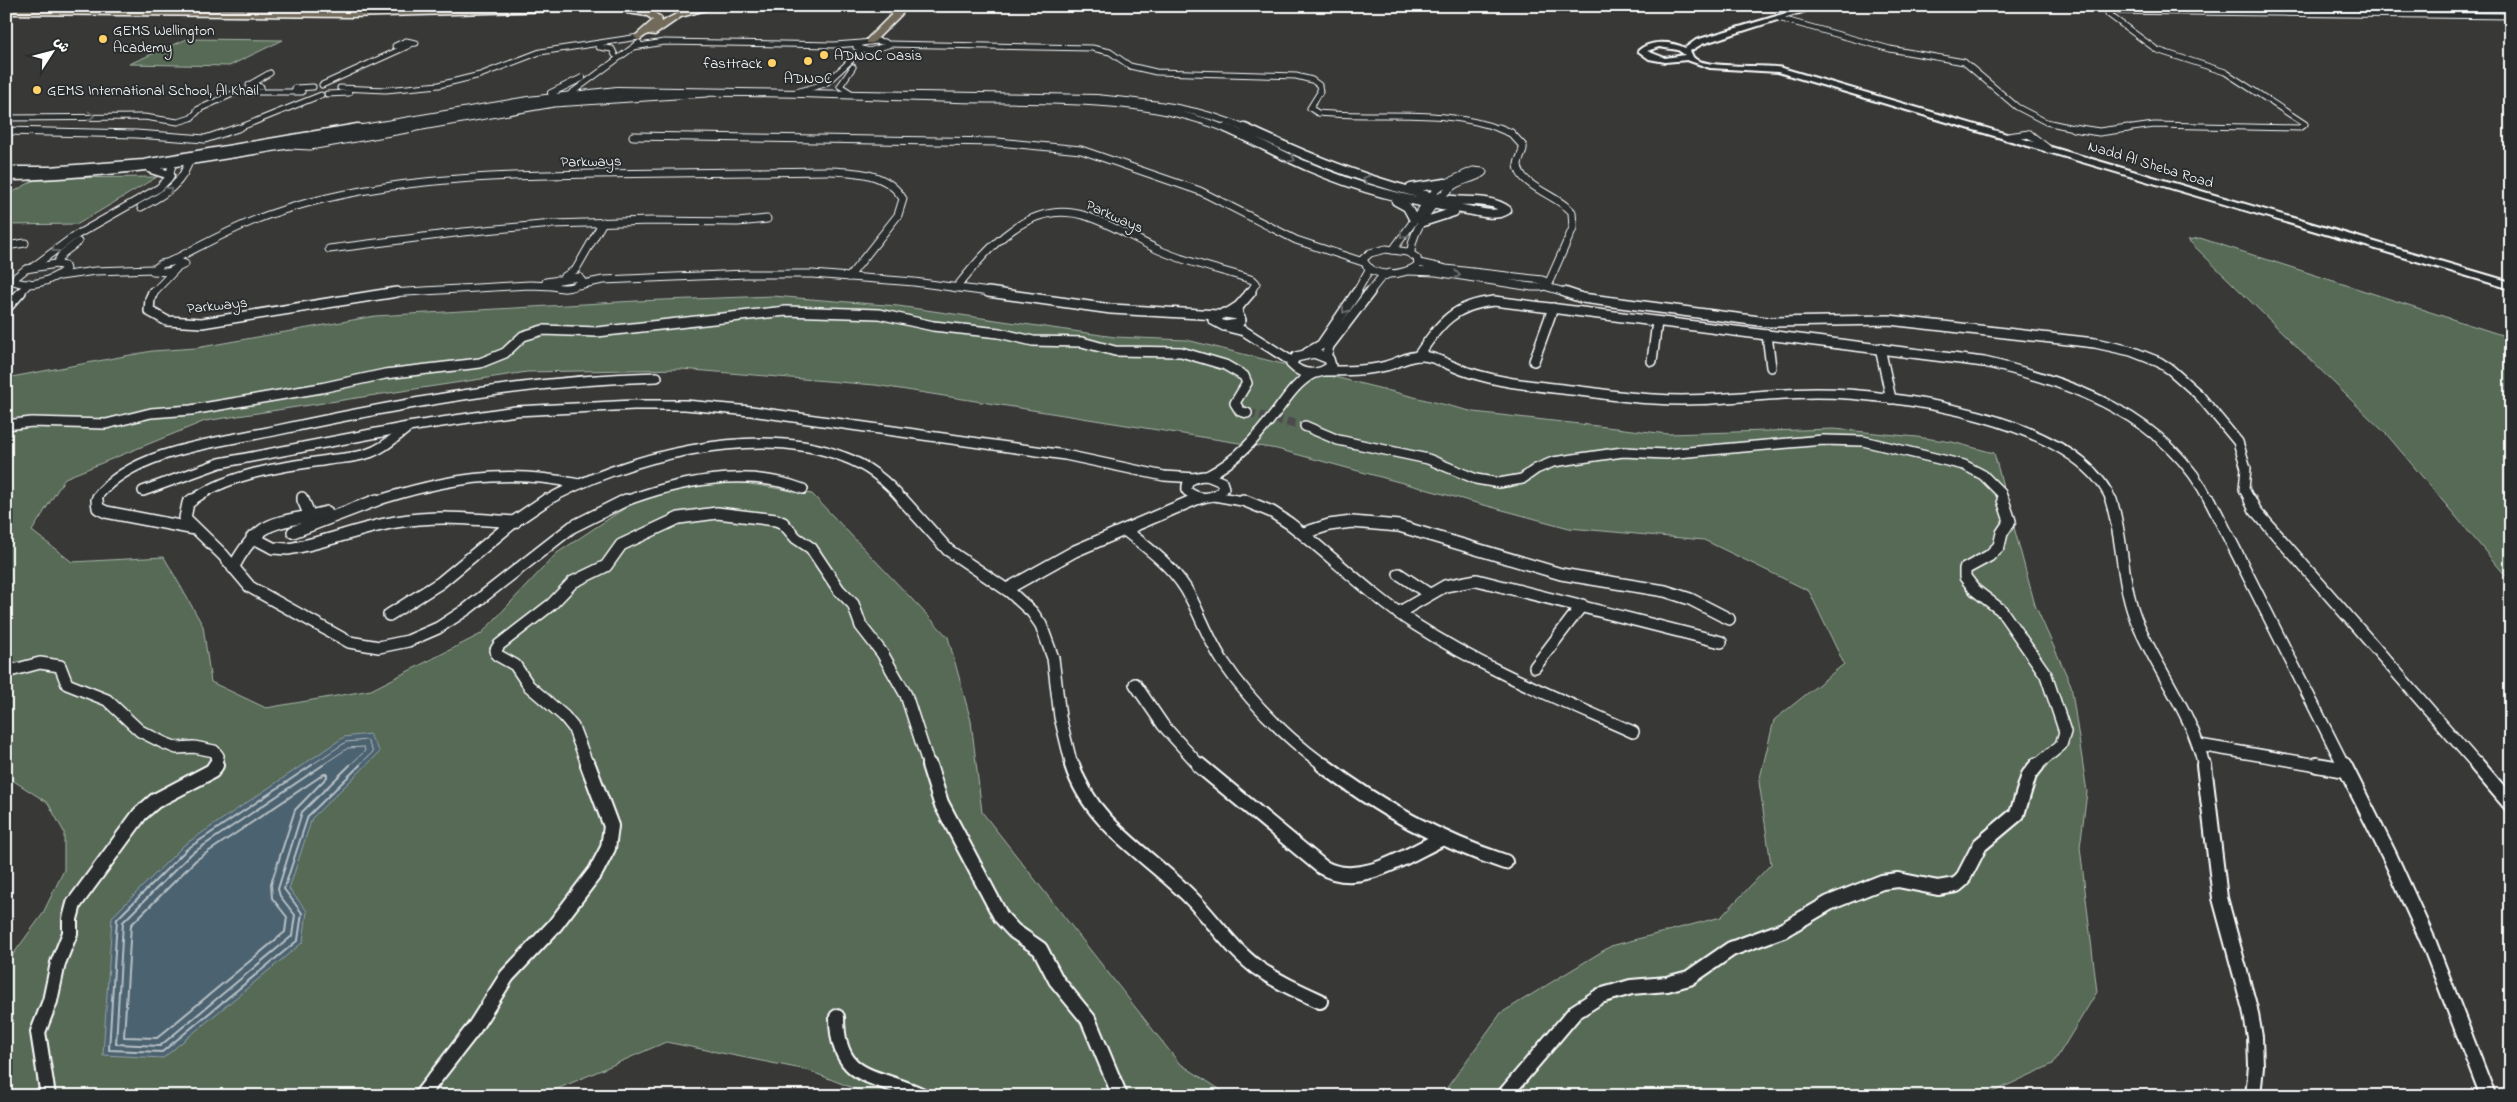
<svg xmlns="http://www.w3.org/2000/svg" width="2517" height="1102" font-family="'Indie Flower','Playpen Sans Arabic',sans-serif">
  <style>
    .green { fill: #566b56; stroke: #aab5aa }
    .water { fill: #4c626f; stroke: #94a1a9 }
    .lines { fill: none; stroke-linecap: round; stroke-linejoin: round }
    .shore-far1 { stroke: #b7c0c5; stroke-width: 1 }
    .shore { stroke: #b7c0c5; stroke-width: 2 }
    .minor-tunnel { stroke: #4c4c4b; stroke-width: 9; stroke-dasharray: 9 4.5; stroke-linecap: butt }
    .minor-far4-casing { stroke: #fff; stroke-width: 7 }
    .minor-far3-casing { stroke: #fff; stroke-width: 9 }
    .minor-far2-casing { stroke: #fff; stroke-width: 12 }
    .minor-far1-casing { stroke: #fff; stroke-width: 14 }
    .minor-casing { stroke: #fff; stroke-width: 18 }
    .tertiary-far1-casing { stroke: #fff; stroke-width: 8 }
    .tertiary-casing { stroke: #fff; stroke-width: 11 }
    .secondary-casing { stroke: #fff; stroke-width: 4 }
    .motorway-casing { stroke: #fff; stroke-width: 3 }
    .minor-far4 { stroke: #2a2d2e; stroke-width: 5 }
    .minor-far3 { stroke: #2a2d2e; stroke-width: 7 }
    .minor-far2 { stroke: #2a2d2e; stroke-width: 9 }
    .minor-far1 { stroke: #2a2d2e; stroke-width: 11 }
    .minor { stroke: #2a2d2e; stroke-width: 14 }
    .tertiary-far1 { stroke: #2a2d2e; stroke-width: 6 }
    .tertiary { stroke: #2a2d2e; stroke-width: 8 }
    .secondary { fill: #2a2d2e; fill-rule: evenodd }
    .motorway { fill: #726b5a; fill-rule: evenodd }
    .oneway { stroke: #6a6c6d }
    .poi-dot { fill: #ffd166; stroke: #2a2d2e; stroke-width: 2 }
    .labels { text-anchor: middle; stroke-width: 4; stroke-linejoin: round; paint-order: stroke }
    .far-poi-label { font-size: 15px; fill: #fff; stroke: #2a2d2e; text-anchor: start }
    .far-street-label { font-size: 15px; fill: #fff; stroke: #2a2d2e }
  </style>
  <rect width="100%" height="100%" fill="#383837"/>
  <filter id="ink" filterUnits="userSpaceOnUse"><feTurbulence type="fractalNoise" baseFrequency=".02" numOctaves="2"/><feDisplacementMap in="SourceGraphic" scale="10" xChannelSelector="R" yChannelSelector="G"/><feConvolveMatrix kernelMatrix="1 2 1 2 8 2 1 2 1" color-interpolation-filters="sRGB"/></filter>
  <g filter="url(#ink)">
    <!-- green -->
    <g class="green">
      <polygon points="187,39 283,40 229,66 129,64"/>
      <polygon points="157,177 78,224 6,225 6,196 38,178"/>
      <polygon points="2200,238 2511,338 2511,582 2388,436 2188,240"/>
      <polygon points="773,296 898,306 1115,337 1187,340 1474,412 1668,434 1834,429 1917,437 1952,442 1994,453 2035,605 2071,685 2087,792 2080,847 2097,992 2053,1064 1985,1096 1441,1096 1501,1013 1611,946 1721,917 1771,864 1759,782 1774,720 1844,664 1809,591 1704,540 1569,528 1277,449 875,385 681,369 527,372 205,421 65,478 32,531 72,562 164,557 203,626 211,682 266,708 371,690 481,634 557,553 637,500 719,479 812,494 948,637 971,721 982,812 1179,1063 1230,1096 873,1096 807,1070 666,1042 541,1096 6,1096 6,964 42,915 64,870 64,832 48,803 6,776 6,378 152,351 196,348 375,316 636,301"/>
    </g>
    <!-- water -->
    <polygon class="water" points="369,734 380,752 312,818 289,889 307,911 303,942 163,1058 103,1055 112,917 184,845 344,737"/>
    <g class="lines">
      <!-- shore-far1 -->
      <g class="shore-far1">
        <polyline points="310,766 346,742 367,740 373,752 358,766"/>
        <polyline points="321,766 348,748 364,747 365,751 349,766"/>
      </g>
      <!-- shore -->
      <g class="shore">
        <polyline points="312,765 187,849 117,919 109,1050 162,1052 298,940 302,913 284,889 308,816 360,765"/>
        <polyline points="323,765 191,854 123,922 116,1044 160,1046 292,936 295,915 280,896 278,889 302,812 350,765"/>
        <polygon points="324,774 327,774 327,777 295,810 271,884 272,898 287,917 285,932 157,1038 124,1037 131,925 196,860"/>
      </g>
      <!-- minor-tunnel -->
      <polyline class="minor-tunnel" points="1247,413 1305,426"/>
      <!-- minor-far4 casing -->
      <g class="minor-far4-casing">
        <g id="minor-far4">
          <polyline points="1778,18 1890,49 1964,62 2017,107 2046,122 2082,130"/>
          <polygon points="406,41 416,43 395,46"/>
          <polygon points="877,41 885,42 888,45 869,51 856,47 862,43"/>
          <path d="M 887,44 L 1092,48 L 1110,52 L 1130,66 L 1156,72 L 1296,76 L 1312,80 L 1319,85 L 1320,92 L 1310,108 L 1318,113 C 1378,119 1445,107 1502,130"/>
          <polyline points="599,47 612,49 615,55"/>
          <polyline points="634,47 664,42 834,45 862,43"/>
          <polyline points="322,85 408,46"/>
          <polyline points="261,87 249,85 270,73"/>
          <polyline points="295,88 313,87"/>
          <polyline points="340,88 386,90 439,85 480,75 540,52 639,37"/>
          <polyline points="796,92 825,84 859,53 859,49"/>
          <polyline points="851,93 840,86 853,67"/>
          <polyline points="327,94 349,93"/>
          <polyline points="570,94 639,43"/>
          <polyline points="197,110 237,92 302,92"/>
          <polyline points="6,118 144,117 178,122 191,118 202,107"/>
          <polyline points="234,130 321,95"/>
          <polyline points="405,130 554,104 707,94"/>
          <polyline points="2118,130 2154,125 2299,128 2305,124 2225,72 2157,50 2108,14 2108,11 2511,16"/>
        </g>
      </g>
      <!-- minor-far3 casing -->
      <g class="minor-far3-casing">
        <g id="minor-far3">
          <path d="M 1499,128 L 1511,133 L 1523,146 C 1524,153 1518,159 1518,165 C 1519,186 1559,196 1572,212 L 1573,228 L 1549,282"/>
          <polyline points="2073,128 2099,132 2128,128"/>
          <polyline points="6,131 136,134 205,139 238,128"/>
          <polyline points="2029,134 2048,149"/>
          <polyline points="633,136 998,142 1081,150 1200,191 1296,240 1363,262"/>
          <polyline points="2008,137 2029,134"/>
          <polyline points="290,145 310,146 413,128"/>
          <path d="M 141,207 C 164,195 184,184 190,157"/>
          <polyline points="6,246 25,243"/>
          <polyline points="329,249 463,232 553,224 651,221 738,222 767,219"/>
          <path d="M 1386,249 L 1407,252 L 1417,258 L 1418,265 C 1404,276 1371,280 1363,259 L 1370,253 Z"/>
          <path d="M 1393,250 L 1438,187 L 1473,171 L 1483,172 C 1475,179 1463,179 1454,185 C 1435,199 1411,230 1411,254"/>
          <polygon points="177,261 185,264 169,272 153,271 161,264"/>
          <path d="M 169,262 C 201,246 234,227 268,215 C 373,178 486,176 596,174 C 673,173 749,172 826,171 C 855,172 887,172 903,199 L 898,215 L 849,277"/>
          <polyline points="56,264 62,254 78,242"/>
          <path d="M 56,264 L 65,266 L 66,269 C 52,281 29,289 12,280 L 26,269 Z"/>
          <polyline points="33,267 73,237 159,188 169,178 173,160"/>
          <polyline points="1408,271 1436,272 1532,287 1542,287 1549,283 1542,280 1446,269 1419,263"/>
          <polyline points="60,276 95,271 153,269"/>
          <polyline points="564,277 576,269 603,222"/>
          <path d="M 546,282 L 579,277 L 582,281 C 573,289 564,290 553,286 L 557,280"/>
          <polyline points="578,285 603,280 746,274 812,274 914,282 997,293"/>
          <polyline points="1544,286 1568,293"/>
          <path d="M 956,288 C 988,248 1029,198 1086,216 C 1111,224 1135,239 1159,250 C 1188,263 1222,270 1253,280 L 1256,283 L 1250,293"/>
          <polyline points="20,293 29,283"/>
          <polyline points="153,293 175,270"/>
          <polyline points="389,293 530,285 553,286"/>
          <polyline points="1356,293 1370,268"/>
          <polyline points="1369,293 1380,279 1390,273"/>
        </g>
      </g>
      <!-- minor-far2 casing -->
      <g class="minor-far2-casing">
        <g id="minor-far2">
          <polyline points="153,292 150,299 149,311 167,321 202,323 397,292"/>
          <polyline points="988,292 1111,309 1218,315"/>
          <polyline points="1564,292 1582,298 1767,322 1889,320 2095,343 2131,351 2159,362 2171,370 2199,395 2238,442 2246,468 2244,489 2251,502"/>
          <polyline points="6,309 21,292"/>
          <polyline points="1228,313 1239,306 1251,292"/>
          <polyline points="1238,315 1224,313 1213,320 1224,326 1238,324 1241,320 1237,313 1239,306"/>
          <polyline points="1228,327 1244,331 1291,361"/>
          <polyline points="1767,335 1771,367"/>
          <polyline points="1880,348 1891,399"/>
          <polyline points="1307,353 1321,345 1357,292"/>
          <path d="M 1314,353 L 1329,359 L 1331,366 C 1319,376 1302,376 1291,364 L 1296,357 Z"/>
          <path d="M 1418,356 C 1440,324 1453,305 1494,301 L 1984,362 C 2071,382 2167,416 2210,502"/>
          <polyline points="1326,357 1329,346 1370,292"/>
          <polyline points="1534,361 1553,308"/>
          <polyline points="1652,361 1657,322"/>
          <path d="M 1324,371 C 1345,371 1366,371 1386,366 C 1398,363 1409,355 1422,356 C 1434,356 1446,364 1457,368 C 1468,373 1481,376 1493,379 C 1519,385 1545,387 1571,390 C 1599,393 1626,398 1654,399 C 1708,403 1762,393 1816,393 C 1893,393 2080,419 2112,502"/>
          <polyline points="6,425 32,422 106,424 151,413 191,410 321,388 385,374 480,363 505,353 523,336 543,330 597,332 786,311 879,314 933,326 999,333 1033,341 1082,342 1115,351 1181,352 1225,365 1244,376 1247,383 1235,403 1240,411 1247,413"/>
          <polyline points="1305,426 1338,440 1428,459 1476,479 1499,483 1522,479 1536,469 1553,462 1623,452 1666,454 1823,440 1863,441 1964,465 1983,475 2001,493 2004,502"/>
          <path d="M 1207,476 C 1237,461 1257,437 1277,411 C 1288,396 1297,382 1314,373"/>
          <path d="M 1207,476 L 1222,482 L 1224,488 C 1214,500 1199,500 1187,491 C 1185,479 1197,476 1207,476 Z"/>
          <polyline points="143,491 220,463 408,427 516,411 634,405 685,405 751,411 1065,455 1164,476 1196,478"/>
          <polyline points="1214,496 1248,502"/>
          <polyline points="302,497 304,502"/>
          <path d="M 97,502 L 97,497 C 133,449 223,442 278,430 C 404,403 528,380 657,377"/>
          <path d="M 190,502 C 228,473 282,467 328,460 C 340,458 354,458 366,454 C 381,450 393,439 405,430"/>
          <path d="M 373,502 C 444,479 505,468 579,484"/>
          <path d="M 544,502 C 623,457 757,423 844,457 C 869,466 888,482 904,502"/>
          <path d="M 623,502 C 678,481 746,467 803,489"/>
          <polyline points="1190,502 1203,498"/>
        </g>
      </g>
      <!-- minor-far1 casing -->
      <g class="minor-far1-casing">
        <g id="minor-far1">
          <polyline points="97,500 98,508 106,512 195,529"/>
          <polyline points="192,500 188,503 185,518 223,555 250,587 349,642 379,647 408,641 438,628 467,609 572,527 626,500"/>
          <polyline points="303,500 310,516"/>
          <polyline points="903,500 948,550 1010,592 1032,612 1041,625 1053,658 1060,717 1072,766"/>
          <path d="M 1243,500 L 1272,512 L 1289,523 C 1332,556 1370,595 1416,625 C 1484,669 1559,699 1633,732"/>
          <polyline points="2003,500 2010,521 2002,533 1999,546 1989,556 1965,569 1965,577 1975,590 2001,610 2046,675 2065,732 2061,745 2036,766"/>
          <path d="M 2111,500 C 2123,538 2121,579 2135,617 C 2155,669 2192,711 2204,766"/>
          <polyline points="2210,500 2344,766"/>
          <polyline points="2250,500 2255,510 2478,766"/>
          <path d="M 1126,531 C 1148,548 1171,565 1186,589 C 1200,613 1208,640 1224,663 C 1251,703 1287,738 1325,766"/>
          <polyline points="293,532 377,500"/>
          <polyline points="1304,533 1329,525 1352,522 1399,526 1561,574 1665,591 1690,599 1729,619"/>
          <path d="M 252,537 L 273,548 L 288,549 C 325,543 359,528 396,522 C 436,515 475,519 515,522"/>
          <path d="M 233,568 C 261,516 275,525 327,512"/>
          <polyline points="1399,574 1429,594"/>
          <polyline points="1007,589 1075,551 1194,500"/>
          <polyline points="1398,613 1445,586 1477,580 1721,642"/>
          <polyline points="389,615 440,583 515,521 546,500"/>
          <polyline points="1535,667 1582,605"/>
          <polyline points="6,672 40,663 60,666 67,684 107,700 140,731 164,743 177,748 194,747 214,751 218,756 215,766"/>
          <polyline points="1135,684 1163,725 1200,766"/>
          <polyline points="2199,745 2324,766"/>
          <polyline points="588,766 573,727 564,716 529,686 515,665 497,655 496,650 499,645 552,604 573,582 606,566 621,545 679,518 717,513 776,520 783,523 796,538 811,548 839,590 853,604 861,626 882,653 906,695 929,766"/>
        </g>
      </g>
      <!-- minor casing -->
      <g class="minor-casing">
        <g id="minor">
          <polyline points="929,765 941,803 1001,917 1014,931 1040,949 1056,980 1088,1019 1120,1096"/>
          <path d="M 1072,765 C 1091,825 1149,855 1190,897 C 1213,920 1230,947 1256,967 C 1276,981 1298,991 1320,1001"/>
          <path d="M 1199,765 L 1322,867 C 1359,889 1407,855 1441,839"/>
          <path d="M 1323,765 C 1379,808 1438,840 1505,862"/>
          <polyline points="2204,765 2220,898 2250,1009 2255,1037 2256,1066 2253,1096"/>
          <polyline points="2317,765 2346,770"/>
          <polyline points="2344,765 2389,855 2429,943 2488,1096"/>
          <polyline points="2477,765 2511,805"/>
          <path d="M 837,1017 C 837,1083 875,1073 923,1096"/>
          <polyline points="48,1096 38,1032 50,1001 58,963 70,933 70,919 74,904 140,814 155,801 212,771 216,765"/>
          <polyline points="421,1096 474,1028 507,976 555,925 596,871 608,848 611,826 588,765"/>
          <polyline points="1504,1096 1575,1012 1600,996 1631,987 1667,984 1689,978 1731,949 1783,930 1829,903 1882,882 1898,880 1938,888 1956,885 1962,880 1980,845 2017,814 2029,775 2037,765"/>
        </g>
      </g>
      <!-- tertiary-far1 casing -->
      <g class="tertiary-far1-casing">
        <g id="tertiary-far1">
          <polyline points="551,93 582,78"/>
          <path d="M 351,130 L 528,100 L 617,90 L 1096,98 C 1148,103 1200,107 1248,130"/>
          <path d="M 376,130 C 455,117 535,100 615,95 C 727,89 845,96 956,99 C 1048,101 1143,95 1229,130"/>
        </g>
      </g>
      <!-- tertiary casing -->
      <g class="tertiary-casing">
        <g id="tertiary">
          <path d="M 1226,128 C 1254,140 1281,155 1309,167 C 1358,188 1409,202 1462,209 C 1476,211 1494,218 1507,210 C 1490,197 1464,203 1444,199 C 1374,185 1309,158 1245,128"/>
          <polyline points="151,169 170,175"/>
          <polyline points="6,171 49,171 144,164 358,128"/>
          <path d="M 6,176 C 134,174 258,149 384,128"/>
          <polyline points="1411,188 1445,183"/>
          <polyline points="1396,201 1407,207 1414,220"/>
          <polyline points="1423,222 1454,212"/>
        </g>
      </g>
      <!-- secondary casing -->
      <g class="secondary-casing">
        <path id="secondary" d="M 1810,6 L 1821,6 L 1702,44 L 1690,51 C 1691,52 1692,55 1693,57 C 1702,69 1764,64 1782,68 L 2511,282 L 2511,289 L 1778,72 L 1710,68 L 1687,60 L 1665,62 L 1649,59 L 1638,51 C 1649,40 1671,41 1685,48 L 1696,40 ZM 1659,47 L 1678,50 L 1685,55 L 1665,58 L 1647,51 Z"/>
      </g>
      <!-- motorway casing -->
      <g class="motorway-casing">
        <g id="motorway">
          <path d="M 539,6 L 651,6 L 634,9 L 653,12 L 661,17 L 662,22 C 680,10 699,6 720,6 L 681,17 L 655,35 L 648,34 L 639,40 L 634,37 L 636,35 L 653,20 L 647,16 L 627,13 L 627,9 L 351,17 L 6,14 L 6,8 L 351,11 Z"/>
          <polygon points="897,6 905,6 902,14 873,43 867,43 867,39 895,11"/>
        </g>
      </g>
      <!-- minor-far4 -->
      <use href="#minor-far4" class="minor-far4"/>
      <!-- minor-far3 -->
      <use href="#minor-far3" class="minor-far3"/>
      <!-- minor-far2 -->
      <use href="#minor-far2" class="minor-far2"/>
      <!-- minor-far1 -->
      <use href="#minor-far1" class="minor-far1"/>
      <!-- minor -->
      <use href="#minor" class="minor"/>
      <!-- tertiary-far1 -->
      <use href="#tertiary-far1" class="tertiary-far1"/>
      <!-- tertiary -->
      <use href="#tertiary" class="tertiary"/>
      <!-- secondary -->
      <use href="#secondary" class="secondary"/>
      <!-- motorway -->
      <use href="#motorway" class="motorway"/>
    </g>
    <!-- one-way arrows -->
    <defs><path id="oneway-chevron" d="M-2-3.5L2.5 0L-2 3.5" fill="none" stroke-width="1.6" stroke-linecap="round" stroke-linejoin="round" transform="scale(1.25)"/></defs>
    <g class="oneway">
      <use href="#oneway-chevron" transform="translate(91 116) rotate(1)"/>
      <use href="#oneway-chevron" transform="translate(1292 159) rotate(26)"/>
      <use href="#oneway-chevron" transform="translate(1366 179) rotate(-161)"/>
      <use href="#oneway-chevron" transform="translate(169 190) rotate(-35)"/>
      <use href="#oneway-chevron" transform="translate(1403 235) rotate(126)"/>
      <use href="#oneway-chevron" transform="translate(55 249) rotate(146)"/>
      <use href="#oneway-chevron" transform="translate(1457 275) rotate(9)"/>
      <use href="#oneway-chevron" transform="translate(1345 310) rotate(124)"/>
    </g>
  </g>
  <!-- markers -->
  <g class="poi-dot">
    <circle cx="103" cy="39" r="5"/>
    <circle cx="824" cy="55" r="5"/>
    <circle cx="808" cy="61" r="5"/>
    <circle cx="772" cy="63" r="5"/>
    <circle cx="37" cy="90" r="5"/>
  </g>
  <g class="labels">
    <!-- far-poi labels -->
    <g class="far-poi-label">
      <text x="113" y="35">GEMS Wellington<tspan x="113" dy="17">Academy</tspan></text>
      <text x="834" y="60">ADNOC Oasis</text>
      <text x="762" y="68" text-anchor="end">fasttrack</text>
      <text x="808" y="83" text-anchor="middle">ADNOC</text>
      <text x="47" y="95">GEMS International School, Al Khail</text>
    </g>
    <!-- far-street labels -->
    <g class="far-street-label">
      <text transform="translate(591 161) rotate(-1)" y="5">Parkways</text>
      <text transform="translate(2151 164) rotate(17)" y="5">Nadd Al Sheba Road</text>
      <text transform="translate(1115 216) rotate(24)" y="5">Parkways</text>
      <text transform="translate(217 305) rotate(-6)" y="5">Parkways</text>
    </g>
  </g>
  <!-- margin -->
  <rect width="2517" height="1102" fill="none" stroke="#2a2d2e" stroke-width="25"/>
  <rect x="12" y="12" width="2492" height="1077" fill="none" stroke="#fff" stroke-width="2" filter="url(#ink)"/>
  <!-- north arrow -->
  <g transform="translate(52 52) rotate(54)" stroke="#2a2d2e" stroke-width="4" paint-order="stroke">
  <path d="M0-4L9 19L0 12L-9 19Z" fill="#ffffff"/>
  <text y="-8" font-size="14" font-weight="bold" text-anchor="middle" fill="#ffffff">ش</text>
  </g>
</svg>
